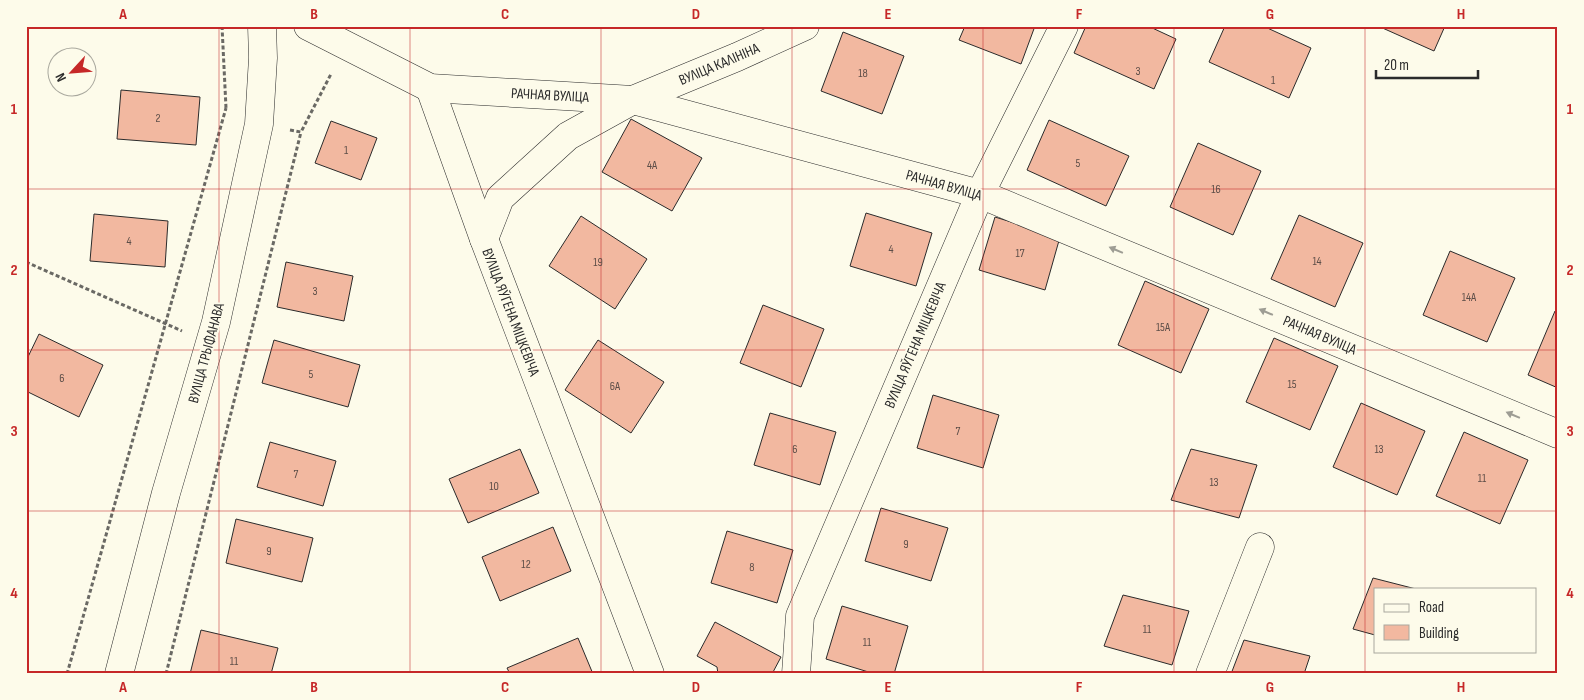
<svg xmlns="http://www.w3.org/2000/svg" width="1584" height="700" font-family="'Sofia Sans Condensed',sans-serif">
  <style>
    .building { fill: #f2b8a0; stroke: #2b2b2b }
    .lines { fill: none; stroke-linecap: round; stroke-linejoin: round }
    .street-casing { stroke: #2b2b2b; stroke-width: 29 }
    .secondary-casing { stroke: #2b2b2b; stroke-width: 29 }
    .path { stroke: #6a6964; stroke-width: 3; stroke-dasharray: 4 2.5; stroke-linecap: butt }
    .street { stroke: #fdfbea; stroke-width: 28 }
    .secondary { stroke: #fdfbea; stroke-width: 28 }
    .oneway { fill: #9e9d94 }
    .grid { fill: none; stroke: #c62828; stroke-width: 1; stroke-opacity: 0.55 }
    .labels { text-anchor: middle; stroke-width: 4; stroke-linejoin: round; paint-order: stroke }
    .number-label { font-size: 12px; fill: #5d4e48 }
    .street-label { font-size: 15px; fill: #2b2b2b; stroke: #fdfbea }
    .neatline { fill: none; stroke: #c62828; stroke-width: 2 }
    .grid-label { font-size: 16px; text-anchor: middle; font-weight: bold; fill: #c62828 }
  </style>
  <rect width="100%" height="100%" fill="#fdfbea"/>
  <!-- building -->
  <g class="building">
    <polygon points="965,26 1035,26 1021,64 959,40"/>
    <polygon points="1086,26 1148,26 1176,39 1154,89 1074,53"/>
    <polygon points="1225,26 1263,26 1311,48 1289,98 1209,62"/>
    <polygon points="1378,26 1445,26 1434,51"/>
    <polygon points="843,32 904,56 882,114 821,91"/>
    <polygon points="121,90 200,97 196,145 117,139"/>
    <polygon points="631,119 702,158 672,211 602,172"/>
    <polygon points="1049,120 1129,156 1106,206 1027,170"/>
    <polygon points="331,121 377,138 361,180 315,163"/>
    <polygon points="1198,143 1261,171 1233,235 1170,207"/>
    <polygon points="866,213 932,233 916,286 850,266"/>
    <polygon points="94,214 168,221 165,267 90,261"/>
    <polygon points="1299,215 1363,243 1335,307 1271,279"/>
    <polygon points="581,216 647,259 615,309 549,266"/>
    <polygon points="995,217 1060,237 1045,290 979,270"/>
    <polygon points="1450,251 1515,278 1487,342 1423,315"/>
    <polygon points="286,262 353,276 344,321 277,307"/>
    <polygon points="1145,281 1209,309 1181,373 1118,345"/>
    <polygon points="763,305 824,329 801,387 740,363"/>
    <polygon points="1555,311 1558,312 1558,388 1528,375"/>
    <polygon points="39,334 103,365 79,417 26,391 26,361"/>
    <polygon points="1274,338 1338,366 1310,430 1246,402"/>
    <polygon points="274,340 360,365 348,407 262,383"/>
    <polygon points="598,340 664,382 631,433 565,390"/>
    <polygon points="933,395 999,415 983,468 917,448"/>
    <polygon points="1361,403 1425,431 1397,495 1333,467"/>
    <polygon points="770,413 836,432 820,485 754,465"/>
    <polygon points="1464,432 1528,460 1500,524 1436,496"/>
    <polygon points="270,442 336,461 323,506 257,487"/>
    <polygon points="520,449 539,493 468,523 449,479"/>
    <polygon points="1191,449 1257,465 1239,518 1171,500"/>
    <polygon points="881,508 948,528 931,581 865,561"/>
    <polygon points="236,519 313,538 302,582 226,563"/>
    <polygon points="553,527 571,571 500,601 482,557"/>
    <polygon points="727,531 793,550 777,603 711,583"/>
    <polygon points="1373,578 1416,589 1375,589 1375,635 1353,629"/>
    <polygon points="1123,595 1189,611 1172,665 1104,646"/>
    <polygon points="842,606 908,626 894,674 875,674 826,659"/>
    <polygon points="715,622 781,657 772,674 718,674 717,667 697,656"/>
    <polygon points="201,630 278,648 271,674 190,674"/>
    <polygon points="578,638 593,674 510,674 507,668"/>
    <polygon points="1244,640 1310,656 1304,674 1231,674"/>
  </g>
  <g class="lines">
    <!-- street casing -->
    <g class="street-casing">
      <g id="street">
        <polyline points="308,26 430,88 633,100 980,194 1558,434"/>
        <polyline points="430,88 484,239 650,674"/>
        <polyline points="484,239 500,198 568,136 633,100 737,57 805,26"/>
        <polyline points="796,674 800,616 980,194 1064,26"/>
        <polyline points="1210,674 1260,547"/>
      </g>
    </g>
    <!-- secondary casing -->
    <g class="secondary-casing">
      <polyline id="secondary" points="119,674 166,493 216,322 259,124 263,58 262,26"/>
    </g>
    <!-- path -->
    <g class="path">
      <polyline points="222,26 226,108"/>
      <polyline points="290,130 301,132 331,74"/>
      <polyline points="26,262 182,331"/>
      <polyline points="67,674 226,108"/>
      <polyline points="166,674 301,132"/>
    </g>
    <!-- street -->
    <use href="#street" class="street"/>
    <!-- secondary -->
    <use href="#secondary" class="secondary"/>
  </g>
  <!-- one-way arrows -->
  <defs><path id="oneway-solid" d="M-6-.8H1V-3.2L6.5 0L1 3.2V.8H-6Z" transform="scale(1.25)"/></defs>
  <g class="oneway">
    <use href="#oneway-solid" transform="translate(1116 250) rotate(-157)"/>
    <use href="#oneway-solid" transform="translate(1266 312) rotate(-157)"/>
    <use href="#oneway-solid" transform="translate(1513 415) rotate(-157)"/>
  </g>
  <!-- grid -->
  <path class="grid" d="M 219,26 L 219,674M 410,26 L 410,674M 601,26 L 601,674M 792,26 L 792,674M 983,26 L 983,674M 1174,26 L 1174,674M 1365,26 L 1365,674M 26,189 L 1558,189M 26,350 L 1558,350M 26,511 L 1558,511"/>
  <g class="labels">
    <!-- number labels -->
    <g class="number-label">
      <text x="1138" y="75">3</text>
      <text x="863" y="77">18</text>
      <text x="1273" y="84">1</text>
      <text x="158" y="122">2</text>
      <text x="346" y="154">1</text>
      <text x="1078" y="167">5</text>
      <text x="652" y="169">4А</text>
      <text x="1216" y="193">16</text>
      <text x="129" y="245">4</text>
      <text x="891" y="253">4</text>
      <text x="1020" y="257">17</text>
      <text x="1317" y="265">14</text>
      <text x="598" y="266">19</text>
      <text x="315" y="295">3</text>
      <text x="1469" y="301">14А</text>
      <text x="1163" y="331">15А</text>
      <text x="311" y="378">5</text>
      <text x="62" y="382">6</text>
      <text x="1292" y="388">15</text>
      <text x="615" y="390">6А</text>
      <text x="958" y="435">7</text>
      <text x="795" y="453">6</text>
      <text x="1379" y="453">13</text>
      <text x="296" y="478">7</text>
      <text x="1482" y="482">11</text>
      <text x="1214" y="486">13</text>
      <text x="494" y="490">10</text>
      <text x="906" y="548">9</text>
      <text x="269" y="555">9</text>
      <text x="526" y="568">12</text>
      <text x="752" y="571">8</text>
      <text x="1147" y="633">11</text>
      <text x="867" y="646">11</text>
      <text x="234" y="665">11</text>
    </g>
    <!-- street labels -->
    <g class="street-label">
      <text transform="translate(719 64) rotate(-23)" y="5">ВУЛІЦА КАЛІНІНА</text>
      <text transform="translate(550 95) rotate(3)" y="5">РАЧНАЯ ВУЛІЦА</text>
      <text transform="translate(944 185) rotate(16)" y="5">РАЧНАЯ ВУЛІЦА</text>
      <text transform="translate(511 312) rotate(69)" y="5">ВУЛІЦА ЯЎГЕНА МІЦКЕВІЧА</text>
      <text transform="translate(1320 335) rotate(23)" y="5">РАЧНАЯ ВУЛІЦА</text>
      <text transform="translate(915 345) rotate(-67)" y="5">ВУЛІЦА ЯЎГЕНА МІЦКЕВІЧА</text>
      <text transform="translate(206 353) rotate(-75)" y="5">ВУЛІЦА ТРЫФАНАВА</text>
    </g>
  </g>
  <!-- border -->
  <rect width="1584" height="700" fill="none" stroke="#fdfbea" stroke-width="55"/>
  <!-- legend -->
  <rect x="1374" y="588" width="162" height="65" fill="#fdfbea" stroke="#a9a89e"/>
  <rect x="1384" y="604" width="25" height="8" fill="#fdfbea" stroke="#a9a89e"/>
  <text x="1419" y="612" font-size="15" fill="#2b2b2b">Road</text>
  <rect x="1384" y="625" width="25" height="15" fill="#f2b8a0" stroke="#a9a89e"/>
  <text x="1419" y="638" font-size="15" fill="#2b2b2b">Building</text>
  <!-- north arrow -->
  <g transform="translate(72 72) rotate(244)"><circle r="24" fill="#fdfbea" stroke="#a9a89e"/>
  <path d="M0-4L9 19L0 12L-9 19Z" fill="#c62828"/>
  <text y="-8" font-size="14" font-weight="bold" text-anchor="middle" fill="#2b2b2b">N</text>
  </g>
  <!-- scale -->
  <path d="M1376 70v8h102v-8" fill="none" stroke="#2b2b2b" stroke-width="2.5"/>
  <text x="1384" y="70" font-size="15" fill="#2b2b2b" stroke="#fdfbea" stroke-width="4" paint-order="stroke">20 m</text>
  <rect x="28" y="28" width="1528" height="644" class="neatline"/>
  <g class="grid-label">
    <text x="123" y="19">A</text>
    <text x="314" y="19">B</text>
    <text x="505" y="19">C</text>
    <text x="696" y="19">D</text>
    <text x="888" y="19">E</text>
    <text x="1079" y="19">F</text>
    <text x="1270" y="19">G</text>
    <text x="1461" y="19">H</text>
    <text x="14" y="114">1</text>
    <text x="1570" y="114">1</text>
    <text x="14" y="275">2</text>
    <text x="1570" y="275">2</text>
    <text x="14" y="436">3</text>
    <text x="1570" y="436">3</text>
    <text x="14" y="598">4</text>
    <text x="1570" y="598">4</text>
    <text x="123" y="692">A</text>
    <text x="314" y="692">B</text>
    <text x="505" y="692">C</text>
    <text x="696" y="692">D</text>
    <text x="888" y="692">E</text>
    <text x="1079" y="692">F</text>
    <text x="1270" y="692">G</text>
    <text x="1461" y="692">H</text>
  </g>
</svg>
